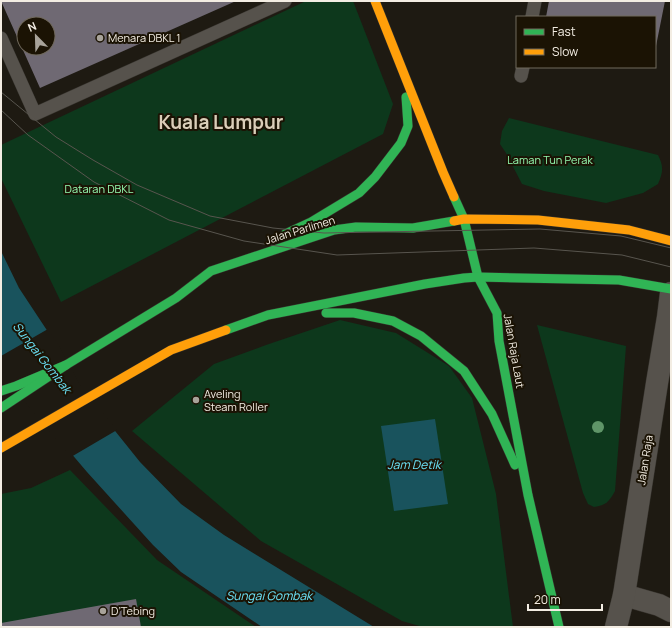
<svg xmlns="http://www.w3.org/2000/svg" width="672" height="628" font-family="Manrope,sans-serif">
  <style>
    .green { fill: #0d381c }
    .water { fill: #19535d }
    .pier { fill: #1e1a12 }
    .building { fill: #6f6973; fill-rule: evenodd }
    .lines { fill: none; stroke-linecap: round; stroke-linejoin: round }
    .lane-casing { stroke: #36332d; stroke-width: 14 }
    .street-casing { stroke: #36332d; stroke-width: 23 }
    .fast-casing { stroke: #36332d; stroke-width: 10 }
    .slow-casing { stroke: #36332d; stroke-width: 10 }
    .lane { stroke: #56524c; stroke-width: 13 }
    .street { stroke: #56524c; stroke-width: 22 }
    .fast { stroke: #30b455; stroke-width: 9 }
    .slow { stroke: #ff9f0a; stroke-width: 9 }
    .tram { stroke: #58554e; stroke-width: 1 }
    .tree { fill: #5f9568 }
    .poi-dot { fill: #a8a39a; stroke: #1b1304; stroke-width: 1.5 }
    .labels { text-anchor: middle; stroke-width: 4; stroke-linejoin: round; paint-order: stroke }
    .poi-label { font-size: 11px; fill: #f3ede3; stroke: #1b1304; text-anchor: start }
    .park-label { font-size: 11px; fill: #94f9af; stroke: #1b1304 }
    .street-label { font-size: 11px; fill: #f3ede3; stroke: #1b1304 }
    .water-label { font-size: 12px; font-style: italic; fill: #6be3f9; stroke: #1b1304 }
    .town-label { font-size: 19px; font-weight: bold; fill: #daceb9; stroke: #1b1304 }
  </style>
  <rect width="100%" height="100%" fill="#1e1a12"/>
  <!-- green -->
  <g class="green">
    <polygon points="306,1 353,1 393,104 383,134 61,302 1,178 1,145"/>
    <path d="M 509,118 L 658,155 C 664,167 663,172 658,184 L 643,193 L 606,203 L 544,191 L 522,184 L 506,153 L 500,144 L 502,131 Z"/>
    <polygon points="340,320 396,333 449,366 472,398 496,494 513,627 423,627 402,621 261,541 132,431 214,364 266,345"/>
    <path d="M 537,325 L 626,346 L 615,491 C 609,502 606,505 594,507 L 588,504 L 583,493 Z"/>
    <polygon points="70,470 157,560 256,627 1,627 1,494 31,488"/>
  </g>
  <!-- water -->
  <g class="water">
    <polygon points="1,251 19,288 56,344 79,386 140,462 181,504 224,535 374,627 262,627 181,572 153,545 87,472 30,405 1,366"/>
    <polygon points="435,419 448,504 394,511 381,426"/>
  </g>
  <!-- pier -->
  <polygon class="pier" points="48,329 58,344 80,385 117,430 71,457 29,407 1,369 1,356"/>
  <!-- building -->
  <g class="building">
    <path d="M 1,1 L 236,1 L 40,88 ZM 24,24 L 48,24 L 48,48 L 24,48 Z"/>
    <polygon points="549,1 665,1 656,46 655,46 655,17 546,17"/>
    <polygon points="136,599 141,627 1,627 1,623"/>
  </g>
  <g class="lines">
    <!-- lane casing -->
    <g class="lane-casing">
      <g id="lane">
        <polyline points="532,17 535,1"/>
        <polyline points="1,38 35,114 285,1"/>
        <polyline points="521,76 523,67"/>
      </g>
    </g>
    <!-- street casing -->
    <g class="street-casing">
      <g id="street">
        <polyline points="624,595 659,605 671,611"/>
        <polyline points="616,627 624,595 657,383 668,317 671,293"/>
      </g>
    </g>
    <!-- fast casing -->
    <g class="fast-casing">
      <g id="fast">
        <polyline points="454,197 464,219 478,277 497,313 499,341 528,495 559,627"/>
        <polyline points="285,234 311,222 359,193 375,177 401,143 408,126 406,97"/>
        <polyline points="326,313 354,313 393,321 421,336 464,371 492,414 515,465"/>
        <polyline points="226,330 268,315 425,284 464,278 478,277 619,280 671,289"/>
        <polyline points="1,391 16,386 66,365"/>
        <polyline points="1,408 66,365 176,298 211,271 334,230 356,227 413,228 454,221"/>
      </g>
    </g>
    <!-- slow casing -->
    <g class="slow-casing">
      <g id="slow">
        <polyline points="375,1 443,172 454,197"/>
        <polyline points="454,221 464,219 538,220 629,230 671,241"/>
        <polyline points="1,448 171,350 226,330"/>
      </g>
    </g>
    <!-- lane -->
    <use href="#lane" class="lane"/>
    <!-- street -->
    <use href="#street" class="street"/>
    <!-- fast -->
    <use href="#fast" class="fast"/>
    <!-- slow -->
    <use href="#slow" class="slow"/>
    <!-- tram -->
    <g class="tram">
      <polyline points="1,92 56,137 93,160 137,185 210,216 273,228 324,233 540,229 621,236 671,248"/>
      <polyline points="1,110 28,135 94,182 169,220 244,241 337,255 534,248 622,255 671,267"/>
    </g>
  </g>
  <!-- trees -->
  <circle class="tree" cx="598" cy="427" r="6"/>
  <!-- markers -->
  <g class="poi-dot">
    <circle cx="100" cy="38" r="4"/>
    <circle cx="196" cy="400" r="4"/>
    <circle cx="103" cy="611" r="4"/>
  </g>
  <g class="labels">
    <!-- poi labels -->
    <g class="poi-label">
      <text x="108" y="42">Menara DBKL 1</text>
      <text x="204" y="398">Aveling<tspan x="204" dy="13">Steam Roller</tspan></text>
      <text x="111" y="615">D’Tebing</text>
    </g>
    <!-- park labels -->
    <g class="park-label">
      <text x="550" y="164">Laman Tun Perak</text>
      <text x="99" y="193">Dataran DBKL</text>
    </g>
    <!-- street labels -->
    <g class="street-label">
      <text transform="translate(300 230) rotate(-17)" y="4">Jalan Parlimen</text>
      <text transform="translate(514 351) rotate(80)" y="4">Jalan Raja Laut</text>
      <text transform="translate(645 460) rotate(-81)" y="4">Jalan Raja</text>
    </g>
    <!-- water labels -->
    <g class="water-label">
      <text transform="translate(42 358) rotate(52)" y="4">Sungai Gombak</text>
      <text x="414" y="469">Jam Detik</text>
      <text x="269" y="600">Sungai Gombak</text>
    </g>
    <!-- town labels -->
    <g class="town-label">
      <text x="221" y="129">Kuala Lumpur</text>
    </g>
  </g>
  <!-- border -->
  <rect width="672" height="628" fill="none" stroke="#f3ede3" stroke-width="4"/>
  <!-- legend -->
  <rect x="516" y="16" width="140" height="52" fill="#1b1304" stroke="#716a5d"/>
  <rect x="524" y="29" width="20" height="6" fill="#30b455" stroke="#716a5d"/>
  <text x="552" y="36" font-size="12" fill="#f3ede3">Fast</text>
  <rect x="524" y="49" width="20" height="6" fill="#ff9f0a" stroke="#716a5d"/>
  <text x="552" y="56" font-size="12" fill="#f3ede3">Slow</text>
  <!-- north arrow -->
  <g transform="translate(36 36) rotate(337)"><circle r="19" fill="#1b1304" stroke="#716a5d"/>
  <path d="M0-3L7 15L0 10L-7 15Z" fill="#a8a39a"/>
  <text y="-6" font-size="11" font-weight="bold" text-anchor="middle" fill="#f3ede3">N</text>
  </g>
  <!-- scale -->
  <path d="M528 604v6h74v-6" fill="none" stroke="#f3ede3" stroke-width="2"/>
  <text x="534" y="604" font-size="12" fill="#f3ede3" stroke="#1b1304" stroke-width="3" paint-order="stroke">20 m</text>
</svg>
